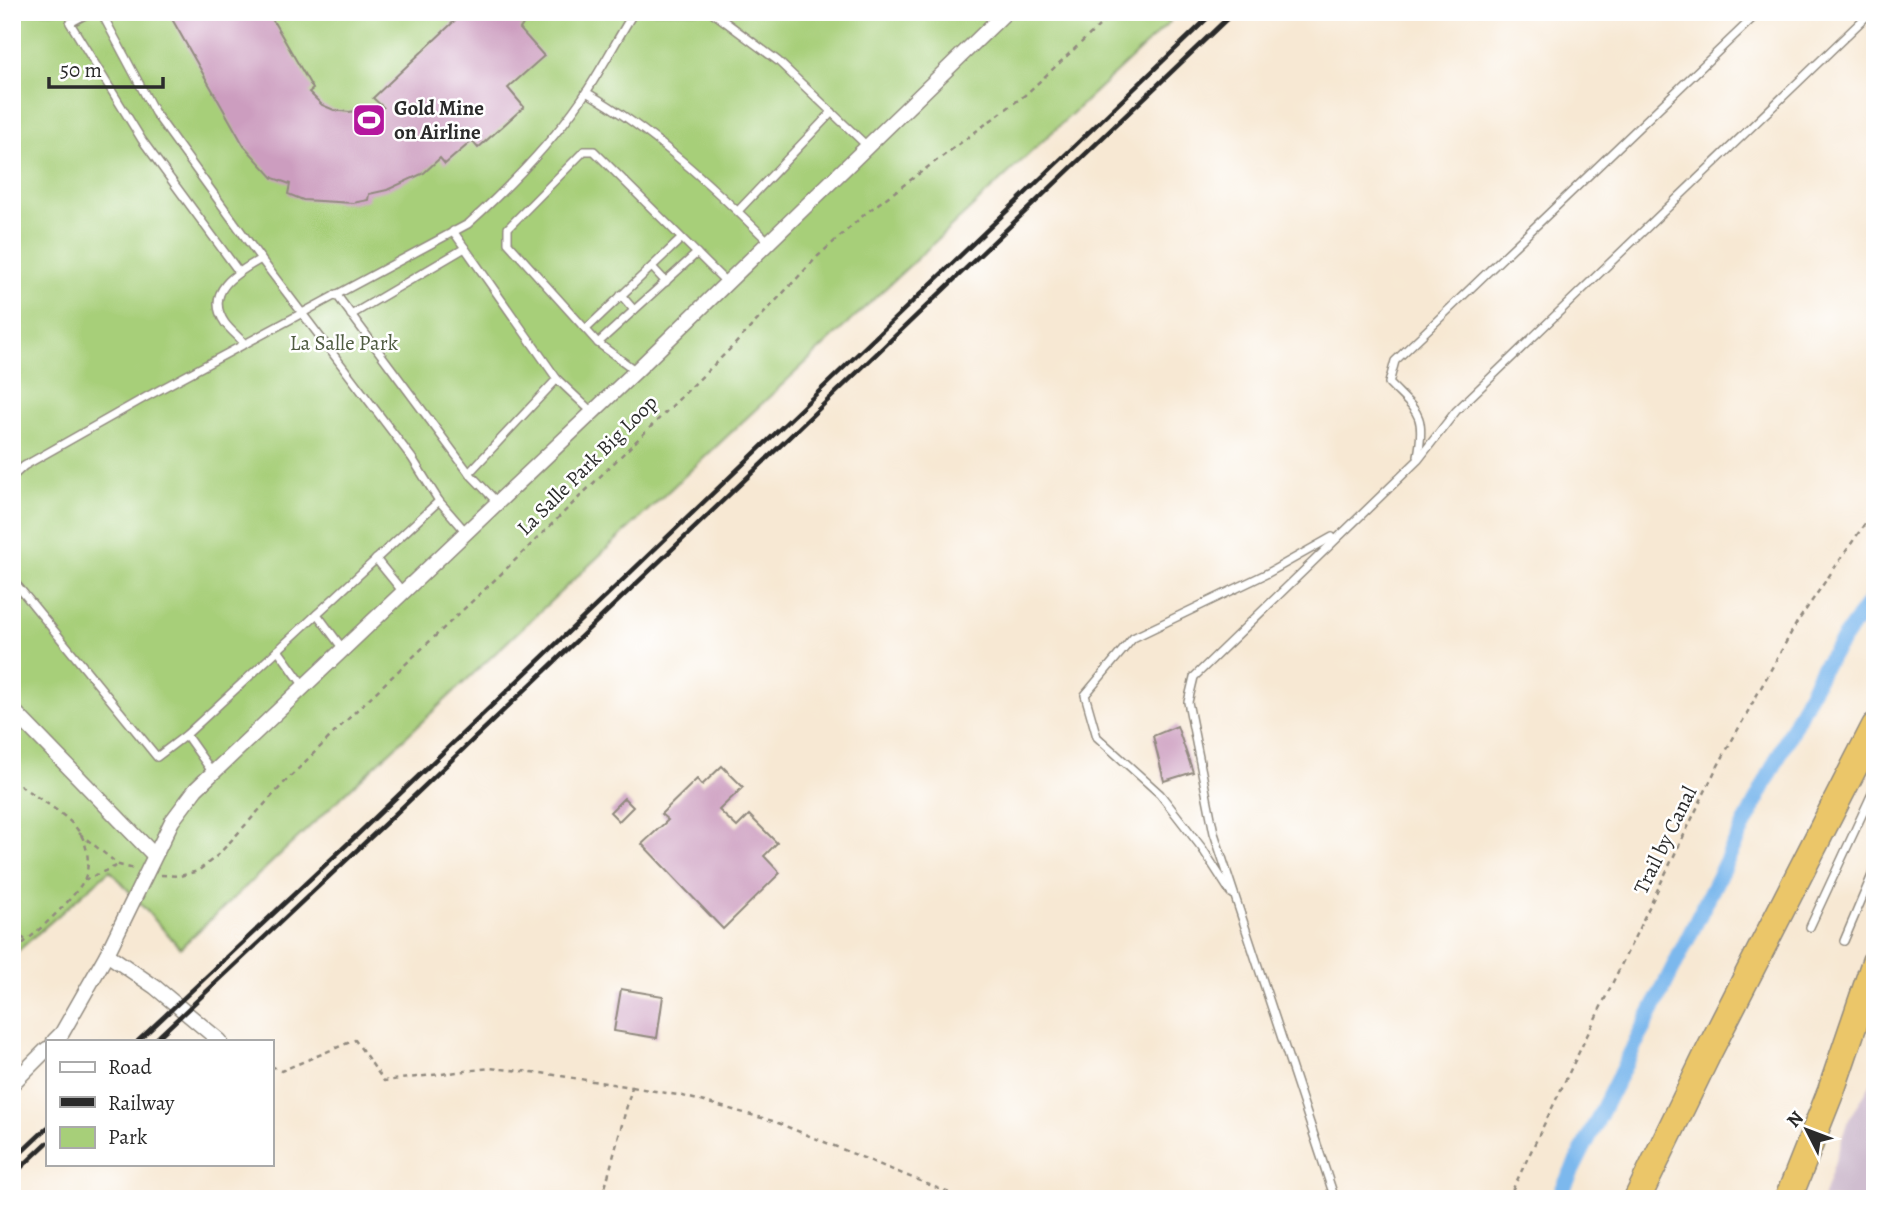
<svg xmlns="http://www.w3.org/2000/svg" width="1887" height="1211" font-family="Alegreya,serif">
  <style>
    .industrial { fill: #cfbdcf }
    .green { fill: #a7cf79; stroke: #697d52; stroke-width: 2 }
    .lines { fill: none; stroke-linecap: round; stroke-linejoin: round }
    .canal { stroke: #7bb8ed; stroke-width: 16 }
    .building { fill: #cc9dbf }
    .service-casing { stroke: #918a7f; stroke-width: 10 }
    .minor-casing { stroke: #918a7f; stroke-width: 17 }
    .motorway-casing { stroke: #918a7f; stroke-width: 29 }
    .path { stroke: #918a7f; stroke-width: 2.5; stroke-dasharray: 5 5; stroke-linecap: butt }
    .service { stroke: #fff; stroke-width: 7 }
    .minor { stroke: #fff; stroke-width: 14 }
    .motorway { stroke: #ebc669; stroke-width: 26 }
    .rail { stroke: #2b2b2b; stroke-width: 4.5 }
    .labels { text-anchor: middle; stroke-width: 5; stroke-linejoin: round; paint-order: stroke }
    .poi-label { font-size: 21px; font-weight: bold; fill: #2b2b2b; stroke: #fff; text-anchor: start }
    .park-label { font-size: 21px; fill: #505c42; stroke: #fff }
    .street-label { font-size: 21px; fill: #2b2b2b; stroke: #fff }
  </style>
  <rect width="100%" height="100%" fill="#fff"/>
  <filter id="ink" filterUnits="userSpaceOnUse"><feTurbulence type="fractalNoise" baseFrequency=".0143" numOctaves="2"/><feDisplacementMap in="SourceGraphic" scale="14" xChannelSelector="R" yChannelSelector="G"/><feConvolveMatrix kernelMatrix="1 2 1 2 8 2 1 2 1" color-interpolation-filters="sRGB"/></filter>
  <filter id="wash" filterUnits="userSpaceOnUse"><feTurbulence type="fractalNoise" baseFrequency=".00686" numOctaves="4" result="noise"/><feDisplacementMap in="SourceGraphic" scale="28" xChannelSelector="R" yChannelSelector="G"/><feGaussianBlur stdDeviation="1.57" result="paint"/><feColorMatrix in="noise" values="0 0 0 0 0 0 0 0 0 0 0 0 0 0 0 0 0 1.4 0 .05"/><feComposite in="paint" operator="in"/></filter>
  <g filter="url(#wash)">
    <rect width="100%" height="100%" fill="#f7e8d3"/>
    <!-- industrial -->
    <polygon class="industrial" points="1875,1076 1875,1199 1823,1199 1847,1123"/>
    <!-- green -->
    <polygon class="green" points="12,12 1162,12 1170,22 180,948 110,870 12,956"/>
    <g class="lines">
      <!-- canal -->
      <polyline class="canal" points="1558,1199 1822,669 1875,594"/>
    </g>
    <g id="blocks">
      <!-- building -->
      <g class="building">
        <polygon points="168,12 268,12 313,89 309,92 322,105 334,110 349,112 383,107 373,98 464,12 531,12 520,29 544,56 508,88 524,107 478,148 472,141 445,164 440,158 424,173 387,190 369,194 368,200 353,203 303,200 288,194 290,184 273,178 244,146"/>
        <polygon points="1177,726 1193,772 1164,781 1153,736"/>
        <polygon points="722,766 743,787 719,810 737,827 749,815 777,843 764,856 780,873 723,929 642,844 668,820 661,814 697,779 702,785"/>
        <polygon points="624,798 633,807 619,821 610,812"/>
        <polygon points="621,989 663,996 657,1038 614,1031"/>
      </g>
    </g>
  </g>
  <g filter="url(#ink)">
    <use href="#blocks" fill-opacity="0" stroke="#918a7f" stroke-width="2"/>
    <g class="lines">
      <!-- service casing -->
      <g class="service-casing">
        <g id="service">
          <polyline points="90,12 70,23 142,140 239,272"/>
          <path d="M 101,12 L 155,113 L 261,259 C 238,272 203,291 225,323 C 230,330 239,337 245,344"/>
          <polyline points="712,12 778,61 866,145"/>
          <path d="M 586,92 C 654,131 712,186 768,241"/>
          <polyline points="738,211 832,112"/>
          <polyline points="453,231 557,379 592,412"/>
          <polyline points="261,259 412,458 439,501 466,532"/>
          <polyline points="652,267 666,282"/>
          <polyline points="336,294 469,473 497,502"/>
          <polyline points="621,295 634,310"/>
          <polyline points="351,315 465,248"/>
          <polyline points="586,329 681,239"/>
          <polyline points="598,343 697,253"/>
          <polyline points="636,371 598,343 508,243 508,228 584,151 594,151 726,282"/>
          <path d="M 1418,456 C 1426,413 1417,412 1389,383 L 1395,361 L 1759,12"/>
          <polyline points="469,473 557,379"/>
          <path d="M 12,477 L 24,466 L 146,397 L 468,224 C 509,187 549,146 581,100 C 600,72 616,41 634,12"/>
          <polyline points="376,559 403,592"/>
          <polyline points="12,579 157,757 186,735 439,501"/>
          <polyline points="317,614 343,649"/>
          <polyline points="278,650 304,686"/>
          <polyline points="186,735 213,773"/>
          <polyline points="1231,893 1202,848 1160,794 1097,737 1085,695 1133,638 1268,573 1332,537"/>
          <polyline points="1810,927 1875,787"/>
          <polyline points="1844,941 1875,868"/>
          <polyline points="1335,1199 1214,833 1188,702 1194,677 1418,460 1456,411 1871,12"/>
        </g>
      </g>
      <!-- minor casing -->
      <g class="minor-casing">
        <g id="minor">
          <polyline points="12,709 154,855"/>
          <polyline points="107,954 155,987 220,1041"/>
          <polyline points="54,1041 62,1033 107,954 172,821 196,789 636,371 1006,12"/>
          <polyline points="12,1084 47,1049"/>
        </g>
      </g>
      <!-- motorway casing -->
      <g class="motorway-casing">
        <g id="motorway">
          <polyline points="1637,1199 1708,1053 1875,726"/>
          <polyline points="1788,1199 1831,1091 1875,962"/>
        </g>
      </g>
      <!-- path -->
      <g class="path">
        <path d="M 12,779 C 33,797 64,810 80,833 C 87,844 90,862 86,875 C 80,895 30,939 12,952"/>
        <polyline points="79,833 119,865 134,869"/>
        <polyline points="161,875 180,876 198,871 218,855 283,784 359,708 501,574 734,345 818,256 866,213 1025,95 1114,12"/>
        <polyline points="84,880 119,865"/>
        <polyline points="12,932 28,941"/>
        <polyline points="271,1066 281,1071 355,1040 384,1081 490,1068 541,1073 632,1087 602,1199"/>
        <polyline points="632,1087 683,1096 773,1121 964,1199"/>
        <polyline points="1508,1199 1714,773 1796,624 1875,509"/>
      </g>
      <!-- service -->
      <use href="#service" class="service"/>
      <!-- minor -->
      <use href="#minor" class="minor"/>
      <!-- motorway -->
      <use href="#motorway" class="motorway"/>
      <!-- rail -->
      <g class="rail">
        <polyline points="138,1041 357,835 1214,12"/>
        <polyline points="154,1041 389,820 1234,12"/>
        <polyline points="12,1161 47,1128"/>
        <polyline points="12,1176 47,1143"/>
      </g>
    </g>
  </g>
  <!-- icons -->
  <defs>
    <g id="stadium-square" transform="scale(1.75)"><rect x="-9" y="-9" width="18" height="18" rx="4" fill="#b5179e" stroke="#fff"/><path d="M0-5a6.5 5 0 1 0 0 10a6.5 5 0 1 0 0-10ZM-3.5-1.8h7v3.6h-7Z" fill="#fff"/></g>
  </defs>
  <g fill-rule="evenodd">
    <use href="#stadium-square" x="369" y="120"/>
  </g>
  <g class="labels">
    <!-- poi labels -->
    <g class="poi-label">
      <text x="394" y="115">Gold Mine<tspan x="394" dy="24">on Airline</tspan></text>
    </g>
    <!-- park labels -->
    <g class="park-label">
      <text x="344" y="350">La Salle Park</text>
    </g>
    <!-- street labels -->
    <g class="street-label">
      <text transform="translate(587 465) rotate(-45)" y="7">La Salle Park Big Loop</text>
      <text transform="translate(1665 840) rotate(-64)" y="7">Trail by Canal</text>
    </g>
  </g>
  <!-- margin -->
  <rect width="1887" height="1211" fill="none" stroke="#fff" stroke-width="42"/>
  <!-- legend -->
  <rect x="46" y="1040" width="228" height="126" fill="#ffffff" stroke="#aaaaaa" stroke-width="2"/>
  <rect x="60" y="1062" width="35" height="10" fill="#ffffff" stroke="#aaaaaa" stroke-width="2"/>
  <text x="108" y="1074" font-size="21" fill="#2b2b2b">Road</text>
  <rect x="60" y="1097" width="35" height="10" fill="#2b2b2b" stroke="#aaaaaa" stroke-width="2"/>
  <text x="108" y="1110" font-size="21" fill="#2b2b2b">Railway</text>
  <rect x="60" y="1127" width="35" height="21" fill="#a7cf79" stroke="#aaaaaa" stroke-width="2"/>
  <text x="108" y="1144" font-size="21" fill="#2b2b2b">Park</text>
  <!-- north arrow -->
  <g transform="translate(1807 1130) rotate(312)" stroke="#ffffff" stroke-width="5" paint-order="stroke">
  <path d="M0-5L12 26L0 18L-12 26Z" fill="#2b2b2b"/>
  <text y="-10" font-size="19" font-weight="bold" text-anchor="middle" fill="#2b2b2b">N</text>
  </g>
  <!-- scale -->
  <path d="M49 77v10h114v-10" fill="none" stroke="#2b2b2b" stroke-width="3.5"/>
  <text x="60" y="77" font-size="21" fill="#2b2b2b" stroke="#ffffff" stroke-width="5" paint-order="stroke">50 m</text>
</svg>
